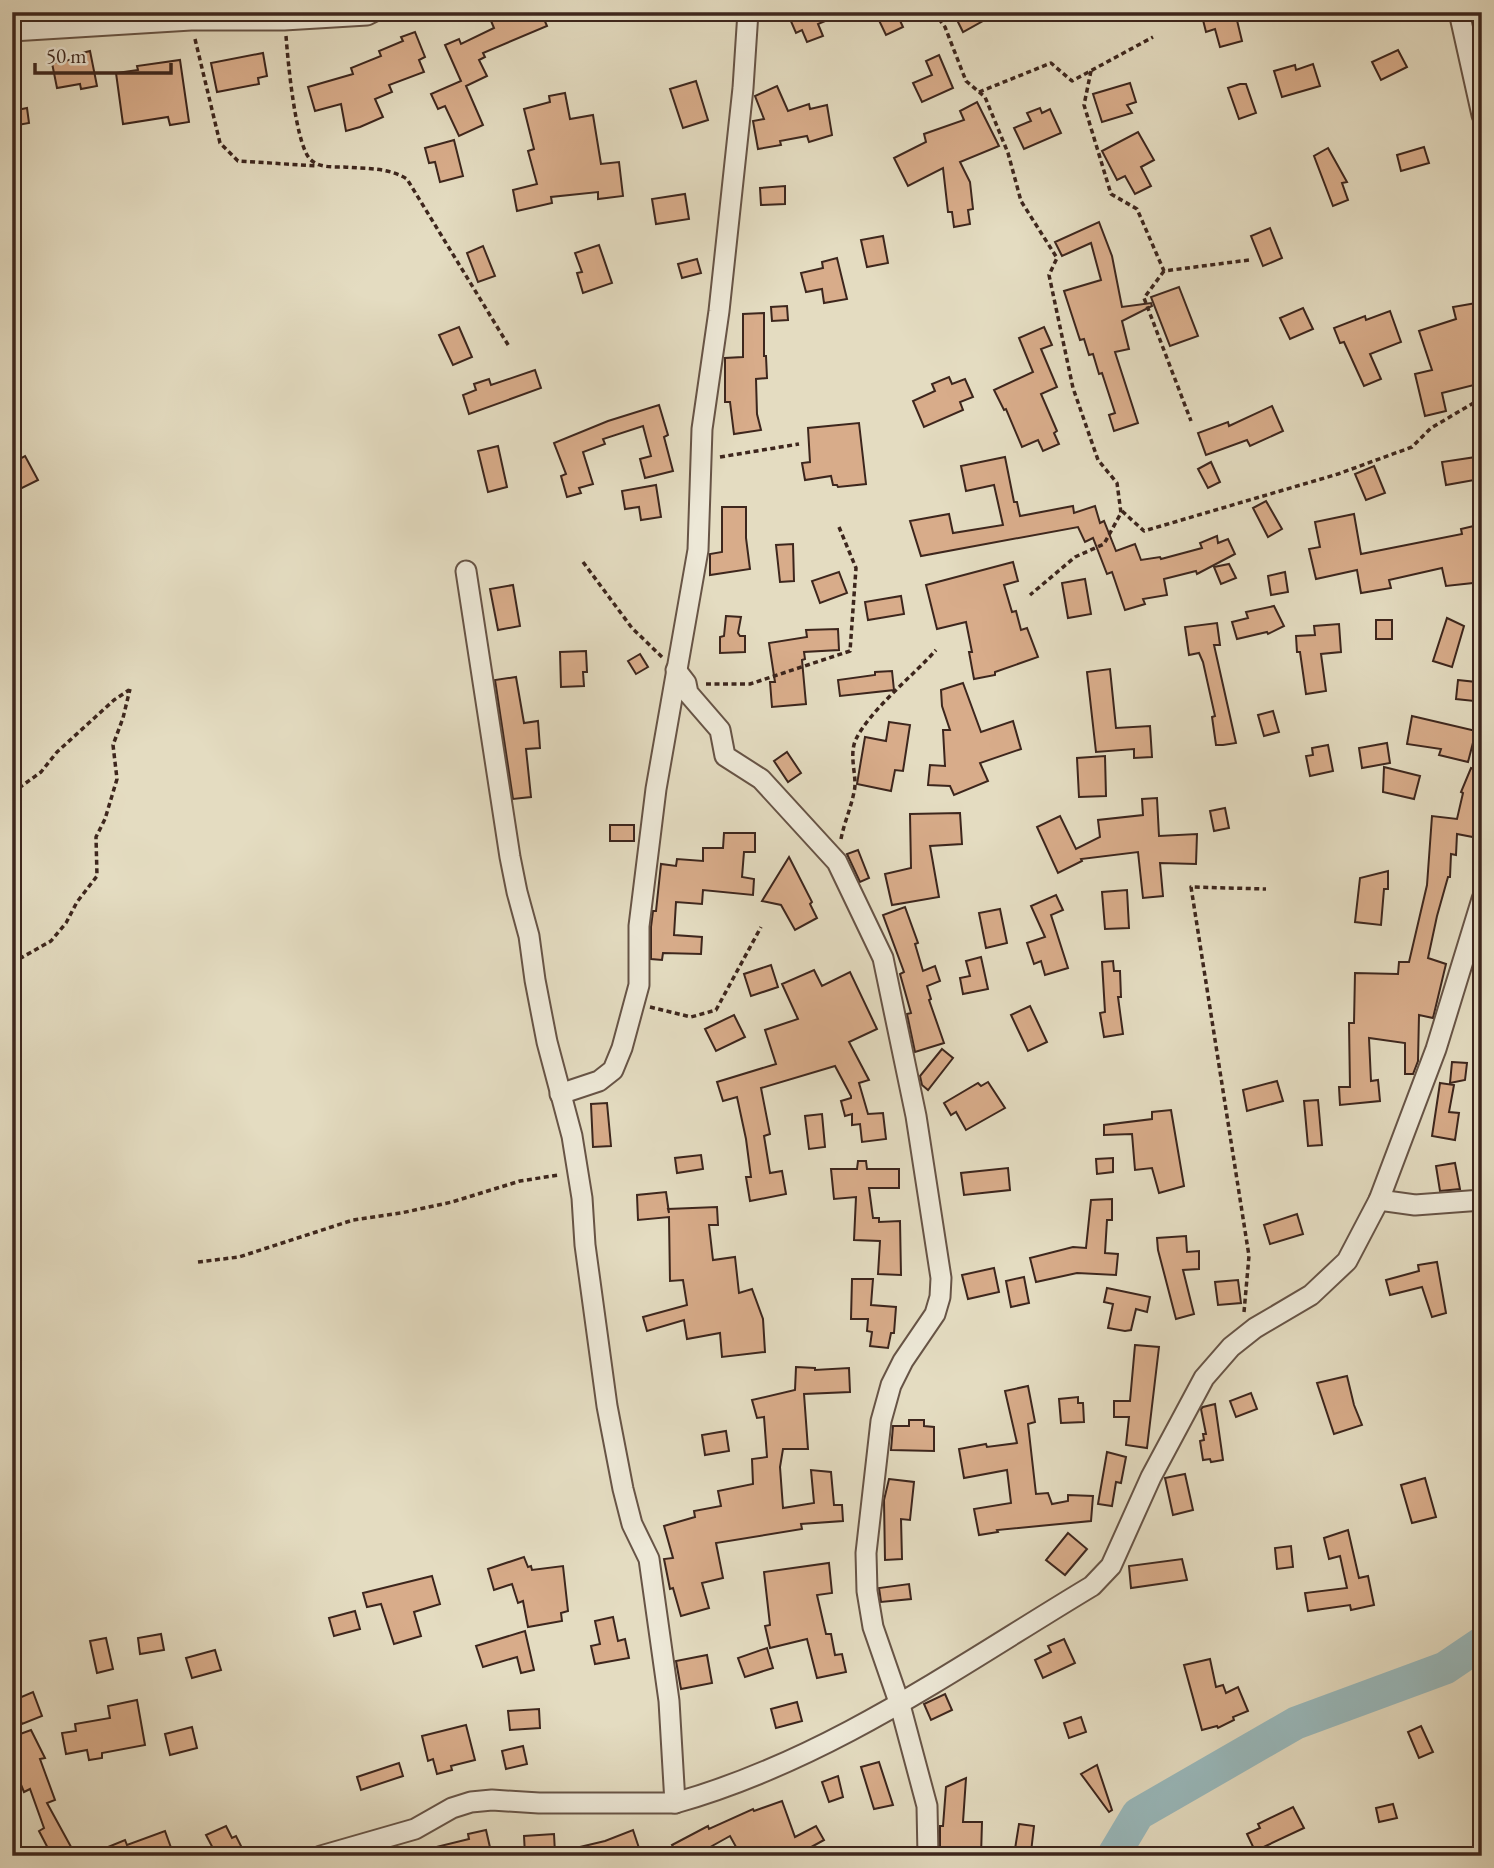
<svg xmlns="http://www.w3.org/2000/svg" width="1494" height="1868" font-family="'EB Garamond',serif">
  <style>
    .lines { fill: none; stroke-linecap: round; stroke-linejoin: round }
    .river { stroke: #99b9bc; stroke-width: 33 }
    .building { fill: #d8ac8a; stroke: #3d261d; stroke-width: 2 }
    .minor-casing { stroke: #675446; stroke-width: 23 }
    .path { stroke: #3d261d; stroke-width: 3.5; stroke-dasharray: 5 3.5; stroke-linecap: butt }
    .minor { stroke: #ede8d7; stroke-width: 19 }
  </style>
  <rect width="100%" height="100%" fill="#e4dcc1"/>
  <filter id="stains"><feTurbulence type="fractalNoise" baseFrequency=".00286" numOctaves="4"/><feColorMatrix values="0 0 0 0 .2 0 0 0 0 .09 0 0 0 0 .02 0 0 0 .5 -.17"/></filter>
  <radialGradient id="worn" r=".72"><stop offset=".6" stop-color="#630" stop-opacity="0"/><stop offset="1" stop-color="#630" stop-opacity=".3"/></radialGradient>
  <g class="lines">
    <!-- river -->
    <polyline class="river" points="1113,1856 1138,1814 1296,1723 1445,1668 1482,1643"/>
  </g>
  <!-- building -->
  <g class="building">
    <polygon points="499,12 541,12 547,26 483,53 485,57 479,60 487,76 466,86 483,125 459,136 445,106 438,109 431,94 461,81 445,45 459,39 461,44 494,28 489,16"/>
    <polygon points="787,12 844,12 844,13 818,24 823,36 807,42 802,30 796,33"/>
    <polygon points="875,12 896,12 903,27 886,35"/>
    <polygon points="953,12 999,12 963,32"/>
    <polygon points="1218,12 1235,12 1242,41 1220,47 1215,29 1206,32 1202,16"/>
    <polygon points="415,32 425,57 419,60 424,72 389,85 392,92 375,99 383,117 360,127 346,131 341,104 315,111 308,87 353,74 351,68 381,56 379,51 403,41 401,37"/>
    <polygon points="1398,50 1407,67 1381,80 1372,62"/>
    <polygon points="90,51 97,86 81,89 80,84 57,88 52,63 75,59 74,55"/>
    <polygon points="263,53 267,76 258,78 259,84 217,92 211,63"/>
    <polygon points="939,55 953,88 922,102 913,83 932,75 926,61"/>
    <polygon points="180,60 189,122 170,125 168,117 123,124 116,73 138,70 137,66"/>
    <polygon points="1313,64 1320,86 1282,97 1274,71 1295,65 1296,70"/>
    <polygon points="696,81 708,120 683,128 670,89"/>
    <polygon points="1130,83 1136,102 1127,105 1132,113 1102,122 1093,94"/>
    <polygon points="1240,84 1246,84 1256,113 1239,119 1228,88"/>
    <polygon points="777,86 788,111 809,104 810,109 827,105 832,135 809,142 807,136 780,141 781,145 758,149 753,121 764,119 755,96"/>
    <polygon points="565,93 570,119 593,115 601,164 619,162 623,196 598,199 598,192 551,197 552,203 517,211 513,190 537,184 528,151 534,149 524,109 550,102 549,96"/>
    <polygon points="977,102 999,146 960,162 970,182 973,209 968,210 970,224 954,227 952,212 948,212 943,168 908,186 894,158 926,142 924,134 964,120 960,111"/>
    <polygon points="27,108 29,123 12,126 12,111"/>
    <polygon points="1040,108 1042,113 1050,109 1061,133 1024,149 1014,128 1031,121 1027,113"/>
    <polygon points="1138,132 1154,160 1141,167 1151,186 1135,194 1125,176 1117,180 1102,151"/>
    <polygon points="454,140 463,176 440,182 435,162 429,163 425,148"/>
    <polygon points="1424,147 1429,163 1401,171 1397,155"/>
    <polygon points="1328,148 1347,182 1342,183 1348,200 1333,206 1314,156"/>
    <polygon points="785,186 785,204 761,205 760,188"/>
    <polygon points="685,194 689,219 656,224 652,199"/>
    <polygon points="1099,222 1112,256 1122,307 1151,303 1152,306 1122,321 1129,349 1115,352 1138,423 1114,431 1109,415 1115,413 1102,373 1099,374 1093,354 1089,355 1084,339 1080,340 1064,291 1101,280 1091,243 1062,256 1055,242"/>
    <polygon points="1270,228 1282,258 1263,266 1251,236"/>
    <polygon points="883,236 888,263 867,267 861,240"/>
    <polygon points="599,245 612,283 583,293 577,273 582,272 575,253"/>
    <polygon points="483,246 495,276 478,282 467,253"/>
    <polygon points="837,258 847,299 824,303 822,289 806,292 801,273 823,268 822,262"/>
    <polygon points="697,259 701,273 682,278 678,264"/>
    <polygon points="1179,287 1198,336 1170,346 1151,297"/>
    <polygon points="1482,302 1482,383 1442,393 1446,411 1425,416 1415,374 1432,370 1419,331 1456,319 1453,307"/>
    <polygon points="787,306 788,320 772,321 771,307"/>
    <polygon points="1303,308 1313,329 1290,339 1280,318"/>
    <polygon points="1390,311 1401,342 1370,354 1381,379 1364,386 1344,342 1340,343 1334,328 1365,316 1366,320"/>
    <polygon points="764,313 764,356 766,356 767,378 756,379 757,414 761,430 734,434 730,402 725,402 725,358 743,357 743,314"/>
    <polygon points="459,327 472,357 453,365 439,335"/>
    <polygon points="1044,327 1052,345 1041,349 1057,387 1041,394 1057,431 1054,433 1059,444 1043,451 1038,440 1022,447 1006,409 1004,410 994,390 1033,372 1019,338"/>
    <polygon points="535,370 541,388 469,414 463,395 476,390 474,384 489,379 491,385"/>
    <polygon points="949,377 952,384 965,379 973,397 960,402 963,410 924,427 913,401 935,391 932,384"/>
    <polygon points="659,405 668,435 664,437 673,471 645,478 640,459 651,456 643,426 603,439 605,444 583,452 593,484 579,488 581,493 567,497 561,476 566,474 554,443 608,421"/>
    <polygon points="1272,406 1283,431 1250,446 1247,440 1206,455 1198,433 1228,422 1229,426"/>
    <polygon points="859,423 866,484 838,487 837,485 833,485 831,476 805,480 802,463 810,462 808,428"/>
    <polygon points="498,446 507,487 488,492 478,451"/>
    <polygon points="25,456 38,480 12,493 12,463"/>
    <polygon points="1005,457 1014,502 1017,502 1020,516 1073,506 1074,513 1095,506 1100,523 1104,521 1116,551 1135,544 1141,560 1160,557 1161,559 1202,548 1200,543 1217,536 1218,543 1228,539 1235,554 1197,574 1196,571 1164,579 1167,595 1143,599 1145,604 1125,610 1112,572 1107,574 1093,538 1085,542 1078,527 921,556 910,521 949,514 953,533 1003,525 994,485 966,491 961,466"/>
    <polygon points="1476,457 1480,479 1446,485 1442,462"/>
    <polygon points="1211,462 1220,482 1208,488 1198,469"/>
    <polygon points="1374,466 1385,493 1366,500 1355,474"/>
    <polygon points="656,485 661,517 641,520 639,507 625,509 622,491"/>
    <polygon points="1266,501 1282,529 1268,537 1253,508"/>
    <polygon points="722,507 746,507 746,538 750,569 710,575 710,554 722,552"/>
    <polygon points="1354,514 1361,554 1462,534 1461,529 1478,525 1482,544 1482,582 1446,586 1442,568 1389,580 1391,588 1361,593 1357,570 1316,579 1309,549 1320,547 1315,522"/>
    <polygon points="793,544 794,581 780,582 776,545"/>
    <polygon points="1013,562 1018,581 1004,585 1012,612 1016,611 1021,630 1027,628 1038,657 995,672 995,675 974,679 969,652 972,652 966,622 937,629 926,585"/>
    <polygon points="1229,564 1236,578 1221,584 1214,567"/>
    <polygon points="839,572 847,593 820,603 812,581"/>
    <polygon points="1285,572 1288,592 1271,595 1268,576"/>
    <polygon points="1085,579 1091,614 1068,618 1062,583"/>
    <polygon points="513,585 520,626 498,630 490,589"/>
    <polygon points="901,596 904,614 868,620 865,602"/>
    <polygon points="1274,606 1284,626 1268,634 1267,632 1237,639 1232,622 1248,618 1246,612"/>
    <polygon points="726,616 741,617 738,633 740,636 745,636 745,652 720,653 720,637 724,636"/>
    <polygon points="1447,618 1464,626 1452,667 1433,661"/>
    <rect x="1376" y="620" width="16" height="19"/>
    <polygon points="1217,623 1220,645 1214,645 1236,743 1223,745 1216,745 1212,717 1215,716 1203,662 1199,653 1189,655 1185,627"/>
    <polygon points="1339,624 1341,652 1321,654 1326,691 1306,694 1300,652 1297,652 1296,636 1315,635 1314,626"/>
    <polygon points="838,629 839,650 804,652 805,659 802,660 806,704 772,707 770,682 775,682 769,643 807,637 806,630"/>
    <polygon points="586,651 587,672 583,672 584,686 561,687 560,652"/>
    <polygon points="640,654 648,667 636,674 628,661"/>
    <polygon points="1110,669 1116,728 1150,726 1152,757 1134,758 1134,749 1096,752 1087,672"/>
    <polygon points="892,671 894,690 840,696 838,680 875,675 875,672"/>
    <polygon points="516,677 524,723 538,721 540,748 526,749 531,797 513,799 495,680"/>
    <polygon points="1458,680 1476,682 1474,701 1456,699"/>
    <polygon points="963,683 981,732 1013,721 1021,749 980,763 988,781 954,795 950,786 928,785 930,765 945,766 943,730 950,730 942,706 941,690"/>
    <polygon points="1273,711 1279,732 1264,736 1258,715"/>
    <polygon points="1412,716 1476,731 1468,762 1439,755 1441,749 1407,744"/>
    <polygon points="889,722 910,725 903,771 895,770 891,791 857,784 865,737 886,741"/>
    <polygon points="1387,743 1390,763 1362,768 1359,748"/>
    <polygon points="1328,745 1333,771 1310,776 1306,756 1313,755 1312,748"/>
    <polygon points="787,752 801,773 788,782 774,761"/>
    <polygon points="1105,756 1106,796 1079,797 1077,758"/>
    <polygon points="1384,767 1420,776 1414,799 1383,792"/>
    <polygon points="1471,768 1482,772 1482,822 1478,838 1457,834 1456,855 1451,854 1450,877 1448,877 1437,916 1428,958 1446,964 1433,1018 1419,1015 1418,1061 1413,1074 1405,1074 1405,1043 1369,1038 1371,1081 1378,1080 1380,1101 1340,1105 1339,1087 1350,1087 1349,1023 1354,1023 1355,973 1398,974 1399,962 1409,962 1427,885 1432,816 1457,819 1463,793 1461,792"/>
    <polygon points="1157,798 1159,836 1197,834 1196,864 1160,863 1163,896 1143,898 1138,852 1081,859 1082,861 1058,873 1037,827 1060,816 1076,849 1100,837 1098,820 1143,815 1142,799"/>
    <polygon points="1225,808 1229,828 1214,831 1210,811"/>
    <polygon points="960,813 962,844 930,846 939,897 892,905 885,874 911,868 910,814"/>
    <rect x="610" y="825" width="24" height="16"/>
    <polygon points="724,833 755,833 755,852 744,852 742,877 754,879 753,895 703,890 702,904 676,902 674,935 702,937 701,954 663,953 662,960 651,959 651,927 653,911 656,911 661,864 676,866 677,859 703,861 703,848 723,848"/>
    <polygon points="858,850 869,878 860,882 847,854"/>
    <polygon points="789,857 812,902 810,904 817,918 795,930 781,905 762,901"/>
    <polygon points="1388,871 1388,889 1384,889 1381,925 1355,922 1360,878"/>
    <polygon points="1127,890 1129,928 1105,929 1102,892"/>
    <polygon points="1056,895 1063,910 1051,915 1068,968 1045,975 1041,961 1034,964 1027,943 1045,937 1031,906"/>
    <polygon points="905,907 918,943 915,944 923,971 935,966 940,981 927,986 931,999 929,1000 944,1043 915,1052 907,1014 911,1013 900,974 904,972 883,915"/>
    <polygon points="1000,909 1007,943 986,948 979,913"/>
    <polygon points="981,957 988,989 963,994 960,978 970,976 966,961"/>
    <polygon points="1113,961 1114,971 1120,971 1121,997 1118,997 1123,1034 1104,1037 1100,1013 1105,1012 1102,962"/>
    <polygon points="771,965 778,987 751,996 744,974"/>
    <polygon points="814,970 822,986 850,972 877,1029 849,1042 869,1080 859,1083 868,1114 883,1113 886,1139 862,1142 860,1124 852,1125 852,1114 845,1116 841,1101 851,1098 851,1096 835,1066 761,1088 770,1134 764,1136 770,1173 782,1171 786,1194 750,1201 746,1177 751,1177 746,1139 737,1097 723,1101 717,1082 776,1064 765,1030 798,1019 782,984"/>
    <polygon points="1030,1006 1047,1042 1028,1051 1011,1015"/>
    <polygon points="734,1015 745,1037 716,1051 705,1029"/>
    <polygon points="942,1049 953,1058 928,1090 922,1085 920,1076"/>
    <polygon points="1452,1062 1467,1063 1465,1080 1450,1083"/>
    <polygon points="1277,1081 1283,1101 1247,1111 1243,1090"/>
    <polygon points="988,1082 1005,1108 966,1130 956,1112 951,1115 944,1103 978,1083 981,1086"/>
    <polygon points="1440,1083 1454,1085 1449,1112 1459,1113 1455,1140 1432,1136"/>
    <polygon points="1318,1100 1322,1145 1308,1146 1304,1101"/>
    <polygon points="607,1103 611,1146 593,1147 591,1104"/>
    <polygon points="1171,1110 1184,1186 1159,1193 1152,1168 1135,1170 1132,1134 1104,1135 1104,1125 1152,1119 1152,1112"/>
    <polygon points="822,1114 825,1147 809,1149 805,1116"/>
    <polygon points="701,1155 703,1169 677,1173 675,1158"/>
    <polygon points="1113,1158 1113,1172 1097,1174 1096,1159"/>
    <polygon points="858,1161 866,1161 867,1169 899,1169 899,1188 869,1188 873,1218 879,1218 879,1222 900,1221 901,1275 878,1274 880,1241 854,1240 856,1197 834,1199 831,1169 857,1169"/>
    <polygon points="1455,1163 1460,1189 1440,1191 1436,1166"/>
    <polygon points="1008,1168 1010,1190 964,1195 961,1173"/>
    <polygon points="666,1192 669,1213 668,1209 717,1207 718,1225 709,1225 713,1260 735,1257 739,1293 752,1289 763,1319 765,1352 722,1357 720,1333 687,1339 684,1320 647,1331 643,1317 687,1305 683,1280 670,1281 669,1217 638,1220 637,1195"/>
    <polygon points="1112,1199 1112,1220 1107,1220 1105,1253 1118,1254 1116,1275 1077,1273 1036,1282 1030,1258 1073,1247 1086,1248 1091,1200"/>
    <polygon points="1297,1214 1303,1234 1270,1244 1264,1225"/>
    <polygon points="1186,1236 1187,1252 1199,1251 1199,1269 1183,1270 1194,1314 1176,1319 1158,1250 1157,1238"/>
    <polygon points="1437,1262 1446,1313 1432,1317 1422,1287 1390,1295 1386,1280 1419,1271 1418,1265"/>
    <polygon points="994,1268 999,1292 968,1299 962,1275"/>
    <polygon points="1024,1277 1029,1303 1011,1307 1006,1281"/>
    <polygon points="852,1279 873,1279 871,1305 896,1307 894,1333 891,1333 888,1348 870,1346 872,1332 867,1331 868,1319 851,1319"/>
    <polygon points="1238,1280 1241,1303 1218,1305 1215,1282"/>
    <polygon points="1107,1288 1150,1297 1147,1312 1136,1309 1131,1330 1125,1331 1108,1328 1113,1304 1104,1302"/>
    <polygon points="1135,1345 1159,1347 1147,1448 1126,1445 1129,1417 1114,1417 1114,1401 1130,1401"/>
    <polygon points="796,1367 815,1368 815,1370 849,1368 850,1392 804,1394 808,1449 783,1449 780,1467 783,1508 814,1503 811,1470 831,1472 834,1505 842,1505 843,1521 801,1524 802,1529 716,1543 723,1578 702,1583 709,1608 681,1616 673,1588 670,1589 664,1559 673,1558 664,1526 695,1517 694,1511 721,1506 718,1491 753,1484 752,1459 767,1457 764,1417 757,1418 752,1400 795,1390"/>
    <polygon points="1347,1376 1354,1405 1362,1425 1334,1434 1317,1383"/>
    <polygon points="1028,1386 1035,1422 1028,1424 1036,1494 1048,1493 1052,1504 1068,1501 1068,1495 1093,1496 1091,1521 997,1530 998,1532 979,1535 974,1509 1011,1503 1007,1470 964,1478 959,1449 986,1444 987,1447 1017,1443 1005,1391"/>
    <polygon points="1251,1393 1257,1409 1236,1417 1230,1401"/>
    <polygon points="1078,1397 1078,1403 1083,1403 1084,1422 1061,1423 1059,1399"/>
    <polygon points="1215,1404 1223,1460 1211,1462 1210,1459 1203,1460 1200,1441 1204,1440 1203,1434 1206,1434 1201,1409 1203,1407"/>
    <polygon points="909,1420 924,1420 924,1426 934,1427 934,1451 891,1450 893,1426 909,1426"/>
    <polygon points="726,1431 729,1451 705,1455 702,1435"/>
    <polygon points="1107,1452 1126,1457 1121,1483 1116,1482 1112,1506 1098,1504"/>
    <polygon points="1185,1474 1193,1510 1173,1515 1165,1478"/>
    <polygon points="1425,1478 1436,1517 1412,1523 1401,1485"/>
    <polygon points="889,1479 914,1482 910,1520 901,1519 902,1559 885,1560 884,1500"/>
    <polygon points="1348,1530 1359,1578 1368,1576 1374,1605 1351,1610 1350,1605 1308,1611 1305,1593 1347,1588 1340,1556 1329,1559 1324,1538"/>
    <polygon points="1068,1533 1087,1549 1065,1575 1046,1560"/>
    <polygon points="1291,1546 1293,1567 1277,1569 1275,1548"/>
    <polygon points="524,1557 528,1567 531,1566 532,1570 563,1566 568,1611 561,1613 562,1621 528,1627 523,1601 518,1603 512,1584 494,1590 488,1569"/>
    <polygon points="1182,1559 1187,1580 1131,1588 1129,1566"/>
    <polygon points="829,1563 832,1593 817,1595 826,1634 831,1634 835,1655 842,1654 846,1672 817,1678 807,1639 770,1648 765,1626 770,1625 764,1572"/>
    <polygon points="432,1576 440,1604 414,1612 421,1636 394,1644 381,1604 367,1607 363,1593"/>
    <polygon points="909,1584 911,1599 881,1602 879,1588"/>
    <polygon points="355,1611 360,1629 334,1636 329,1618"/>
    <polygon points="613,1617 618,1641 625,1639 629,1658 595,1664 591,1646 600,1644 595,1621"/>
    <polygon points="525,1631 534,1670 521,1673 517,1657 483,1667 476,1646"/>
    <polygon points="161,1634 164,1650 140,1654 138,1638"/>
    <polygon points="106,1638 113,1669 97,1673 90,1641"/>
    <polygon points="1064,1639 1075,1663 1043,1678 1035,1660 1051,1652 1048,1646"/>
    <polygon points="767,1648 773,1668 745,1677 738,1658"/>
    <polygon points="215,1650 221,1670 192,1678 186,1658"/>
    <polygon points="707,1655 712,1683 681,1689 676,1661"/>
    <polygon points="1210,1659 1216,1687 1223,1685 1226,1693 1238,1687 1248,1711 1233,1717 1234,1720 1218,1728 1217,1726 1202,1730 1184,1665"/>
    <polygon points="33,1692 42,1716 22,1724 12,1701"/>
    <polygon points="945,1694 952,1710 931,1720 924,1704"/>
    <polygon points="137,1700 145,1745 102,1753 102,1758 89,1760 87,1750 66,1754 62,1733 76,1731 75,1724 110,1718 108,1706"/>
    <polygon points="797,1702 802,1721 776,1728 771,1709"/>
    <polygon points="539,1709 540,1728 510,1730 508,1711"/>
    <polygon points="1081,1717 1086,1732 1069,1738 1064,1723"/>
    <polygon points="466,1725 475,1760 451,1766 452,1770 437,1774 433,1759 428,1761 422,1736"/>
    <polygon points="1421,1726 1433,1752 1419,1758 1408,1732"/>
    <polygon points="192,1727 197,1748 170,1755 165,1734"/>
    <polygon points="31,1730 45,1758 40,1759 55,1800 47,1803 76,1856 52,1856 39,1831 44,1828 30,1789 24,1792 17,1775 12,1760 12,1737"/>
    <polygon points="523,1746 527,1764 506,1769 502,1751"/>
    <polygon points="879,1762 893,1805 874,1809 861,1767"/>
    <polygon points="399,1763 403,1776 361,1790 357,1777"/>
    <polygon points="1097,1765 1112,1810 1109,1812 1081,1774"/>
    <polygon points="838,1776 843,1797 829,1802 822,1782"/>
    <polygon points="966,1778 963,1822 982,1822 981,1856 940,1856 940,1826 943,1826 946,1787"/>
    <polygon points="782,1801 795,1837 816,1826 824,1840 795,1856 741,1856 730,1836 694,1856 678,1856 672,1845 708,1826 709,1829 753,1809 754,1811"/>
    <polygon points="1393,1804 1397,1818 1379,1822 1376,1808"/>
    <polygon points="1293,1807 1304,1828 1255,1851 1247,1834 1260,1828 1258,1824"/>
    <polygon points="1019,1824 1034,1826 1031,1852 1015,1849"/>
    <polygon points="226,1826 232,1838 236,1836 246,1856 217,1856 206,1835"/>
    <polygon points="486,1830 492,1856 424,1856 424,1850 469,1839 468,1834"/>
    <polygon points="633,1830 639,1848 626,1852 627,1856 567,1856 567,1850 605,1841"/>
    <polygon points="165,1831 174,1856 86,1856 125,1840 127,1845"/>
    <polygon points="554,1834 555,1853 525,1855 524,1836"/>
  </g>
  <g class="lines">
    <!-- minor casing -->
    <g class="minor-casing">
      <g id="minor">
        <polyline points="1459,12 1482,115"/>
        <polyline points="12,31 191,20 284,20 367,15 373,12"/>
        <polyline points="676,670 686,683 688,693 720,730 725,756 761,779 837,862 883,958 916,1116 941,1278 940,1297 935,1314 903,1361 891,1385 881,1421 866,1553 867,1591 873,1627 900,1705 927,1806 928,1856"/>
        <polyline points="560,1094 599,1081 613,1070 622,1048 639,985 639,926 656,789 698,550 702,429 719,311 743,88 748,12"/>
        <polyline points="1379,1200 1415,1205 1482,1200"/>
        <path d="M 675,1803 C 828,1760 957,1667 1092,1586 L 1111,1566 L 1151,1477 L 1204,1378 L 1231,1347 L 1255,1328 L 1311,1295 L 1347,1261 L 1379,1200 L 1436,1049 L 1482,899"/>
        <polyline points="321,1856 415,1829 452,1808 471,1802 492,1800 539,1803 675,1803 669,1701 649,1559 632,1524 623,1489 607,1406 585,1245 582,1198 572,1136 547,1042 535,980 529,936 517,892 510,857 466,571"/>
      </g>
    </g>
    <!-- path -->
    <g class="path">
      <polyline points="934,12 945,27 966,81 985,97 1008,153 1021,201 1057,258 1049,275 1073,388 1098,460 1117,483 1121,513 1104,544 1075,557 1030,595"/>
      <path d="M 286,36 C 288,62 295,139 309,158 C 318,168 332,167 344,167 C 366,169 388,167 407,179 L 510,348"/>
      <polyline points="195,39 220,143 238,161 318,166"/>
      <polyline points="1091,71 1084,105 1111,194 1137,209 1164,271 1249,260"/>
      <polyline points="979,92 1051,63 1072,81 1153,37"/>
      <polyline points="1164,271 1144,298 1191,421"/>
      <polyline points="720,457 799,444"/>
      <polyline points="1122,511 1144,531 1338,474 1412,447 1431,428 1482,398"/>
      <polyline points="583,562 632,628 662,657"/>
      <polyline points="706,684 750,684 850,651 856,568 839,527"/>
      <polyline points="12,793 41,772 57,752 114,700 129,690"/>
      <path d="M 841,839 C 844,823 851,808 854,792 C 858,778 848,756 856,739 C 871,709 913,676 936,650"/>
      <polyline points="12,963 51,941 66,923 77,902 97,876 96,837 105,819 117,779 113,745 123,718 130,689"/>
      <polyline points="650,1007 691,1017 716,1010 761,927"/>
      <polyline points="198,1262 239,1257 353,1220 401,1213 452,1202 520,1181 559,1175"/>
      <polyline points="1244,1312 1249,1256 1191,887 1266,889"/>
    </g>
    <!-- minor -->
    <use href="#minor" class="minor"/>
  </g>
  <!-- margin -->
  <rect width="1494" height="1868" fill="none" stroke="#e4dcc1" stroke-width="42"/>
  <rect x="14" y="14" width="1466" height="1840" fill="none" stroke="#3d261d" stroke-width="3.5"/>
  <rect x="21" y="21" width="1452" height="1826" fill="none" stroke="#3d261d" stroke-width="2"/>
  <!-- scale -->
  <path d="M35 63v10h136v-10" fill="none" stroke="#3d261d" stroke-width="3.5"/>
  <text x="46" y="63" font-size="21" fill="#3d261d" stroke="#ede8d7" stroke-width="5" paint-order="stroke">50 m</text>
  <rect width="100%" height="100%" filter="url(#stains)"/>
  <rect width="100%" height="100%" fill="url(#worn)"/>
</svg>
